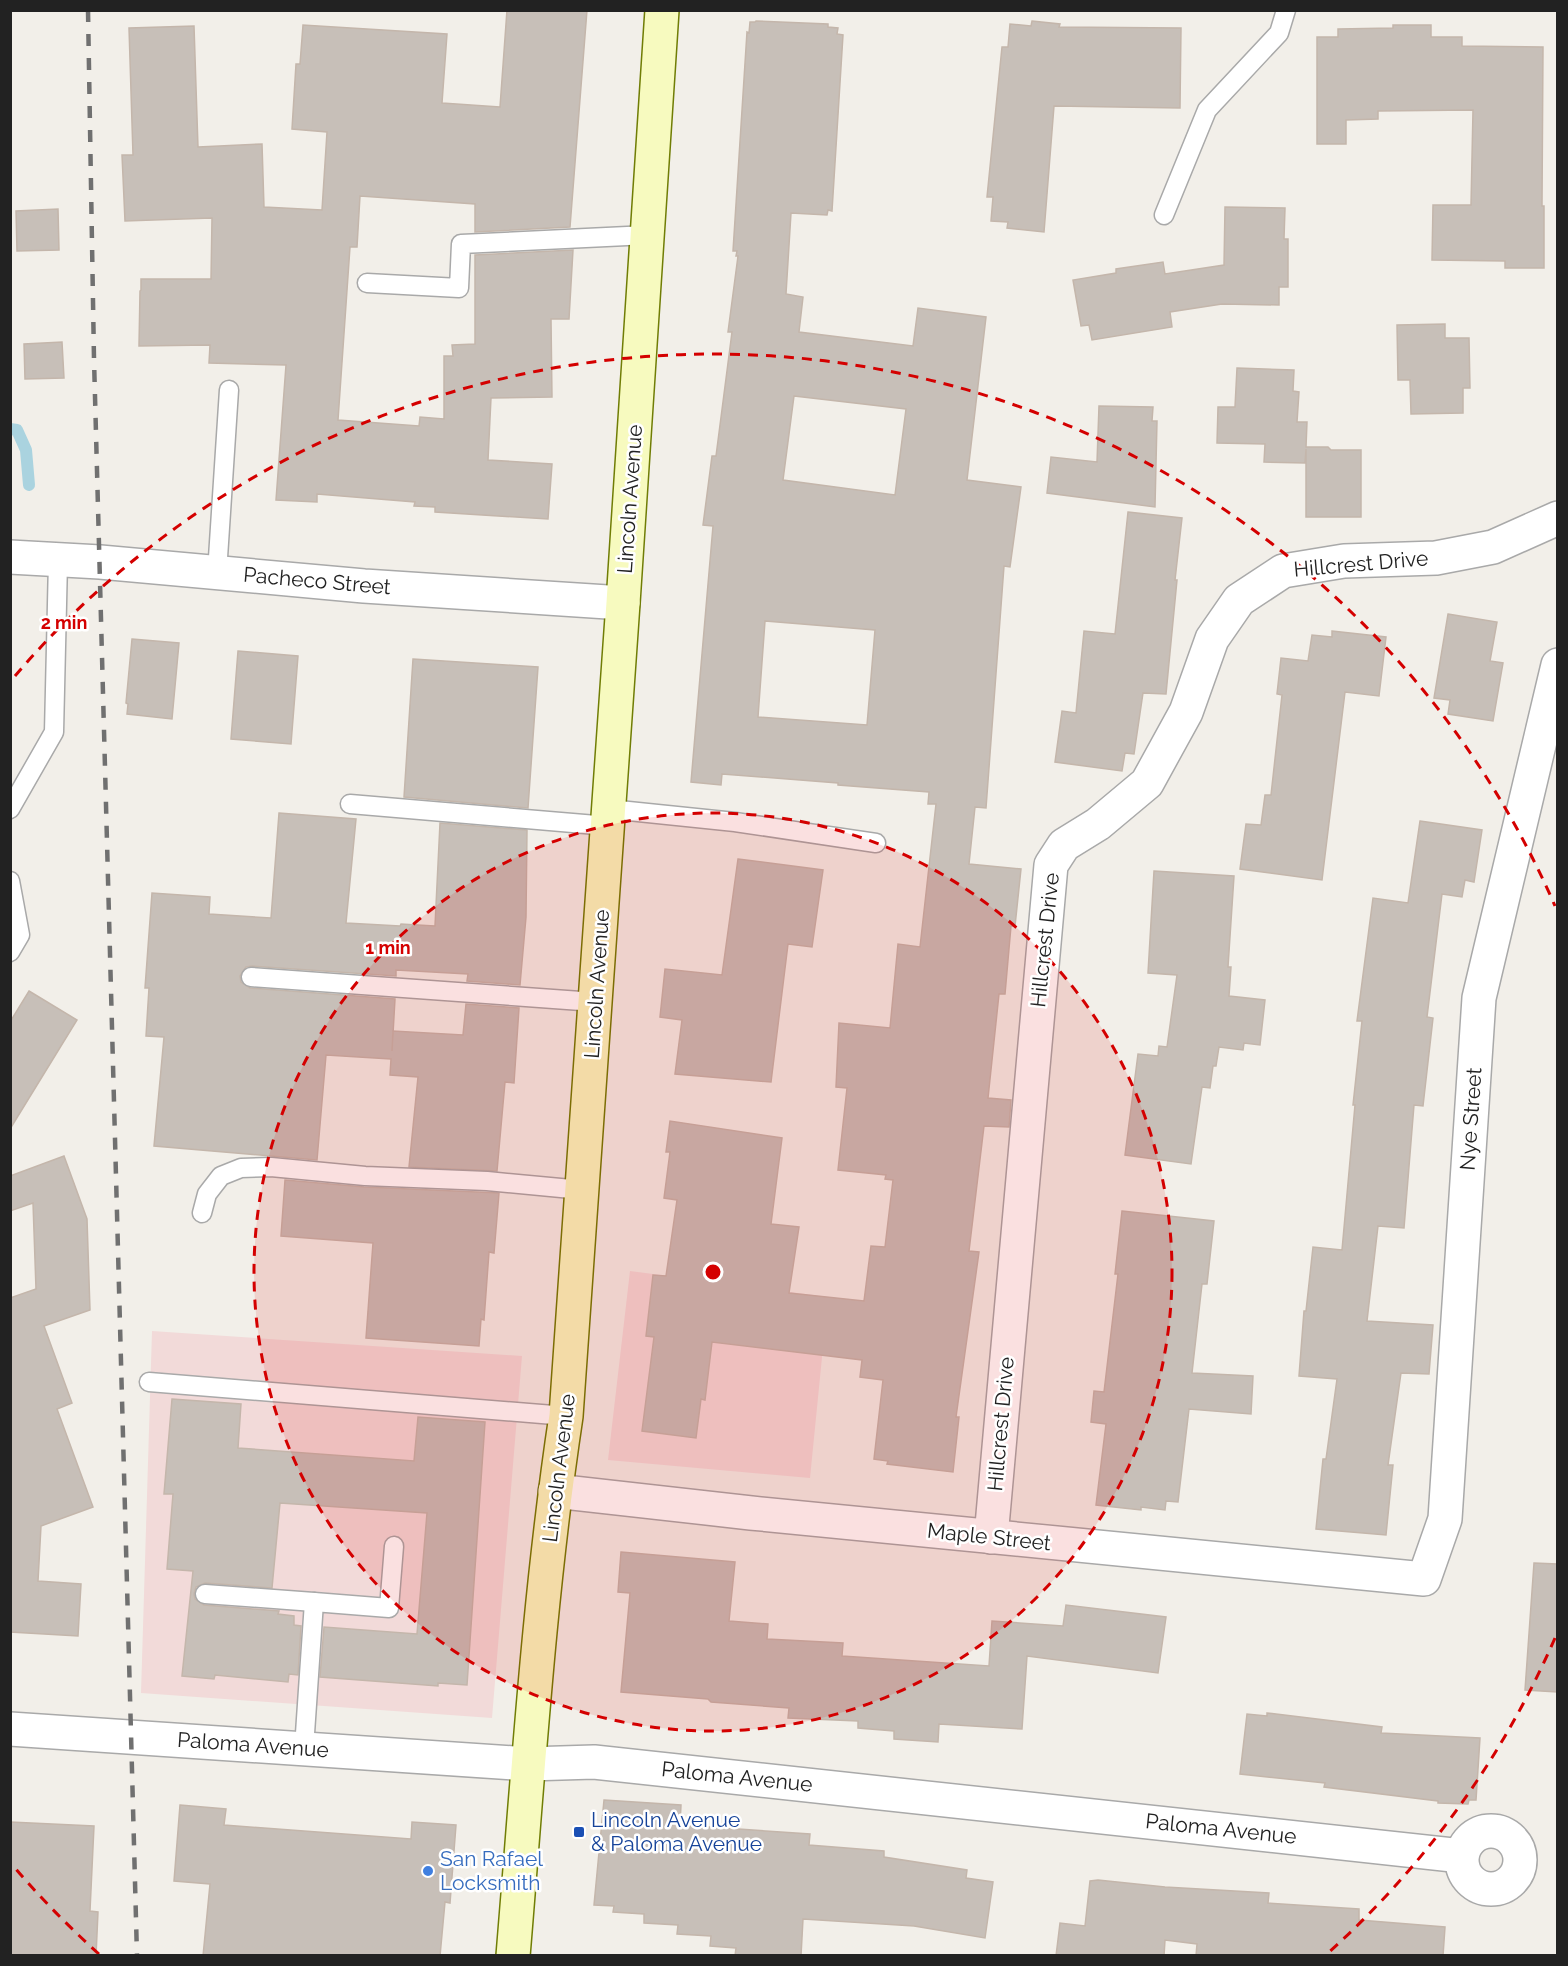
<svg xmlns="http://www.w3.org/2000/svg" width="1568" height="1966" font-family="Raleway,sans-serif">
  <style>
    .commercial { fill: #f2dad9 }
    .lines { fill: none; stroke-linecap: round; stroke-linejoin: round }
    .stream { stroke: #aad3df; stroke-width: 12 }
    .building { fill: #c7bfb8; stroke: #c4b6ab; stroke-width: 1.5; fill-rule: evenodd }
    .lane-casing { stroke: #a9a9a9; stroke-width: 21 }
    .street-casing { stroke: #a9a9a9; stroke-width: 36 }
    .secondary-casing { stroke: #707d05; stroke-width: 36 }
    .lane { stroke: #fff; stroke-width: 18 }
    .street { stroke: #fff; stroke-width: 33 }
    .secondary { stroke: #f7fabf; stroke-width: 33 }
    .rail { stroke: #707070; stroke-width: 4.5; stroke-dasharray: 12 12; stroke-linecap: butt }
    .ring { fill: none; stroke: #d40000; stroke-width: 3; stroke-dasharray: 10 8 }
    .transit-dot { fill: #1a4fb4; stroke: #fff; stroke-width: 2 }
    .shop-dot { fill: #3f7fe0; stroke: #fff; stroke-width: 2 }
    .labels { text-anchor: middle; stroke-width: 5; stroke-linejoin: round; paint-order: stroke }
    .street-label { font-size: 21px; fill: #222; stroke: #fff }
    .transit-label { font-size: 21px; fill: #164399; stroke: #fff; text-anchor: start }
    .shop-label { font-size: 21px; fill: #366cbe; stroke: #fff; text-anchor: start }
    .centre { fill: #d40000; stroke: #fff; stroke-width: 3 }
    .ring-label { font-size: 18px; text-anchor: middle; font-weight: bold; fill: #d40000; stroke: #fff; stroke-width: 5; stroke-linejoin: round; paint-order: stroke }
  </style>
  <rect width="100%" height="100%" fill="#f2efe9"/>
  <!-- commercial -->
  <g class="commercial">
    <polygon points="630,1271 828,1297 810,1478 608,1460"/>
    <polygon points="152,1331 522,1356 492,1718 141,1693"/>
  </g>
  <g class="lines">
    <!-- stream -->
    <polyline class="stream" points="10,429 17,430 26,450 29,485"/>
  </g>
  <!-- building -->
  <g class="building">
    <polygon points="507,10 587,10 570,227 475,232 475,204 360,196 357,247 350,247 338,420 419,426 420,417 444,419 444,356 453,356 452,345 475,344 475,255 573,250 569,319 551,319 552,397 491,398 488,460 552,464 548,519 435,512 435,507 414,506 415,502 317,494 317,502 276,500 286,365 209,363 210,345 139,346 140,291 141,290 141,279 211,279 212,218 125,221 122,155 133,155 129,28 194,26 198,147 262,144 264,207 322,210 327,132 292,129 296,64 300,64 303,25 447,34 442,103 500,107"/>
    <path d="M 756,21 L 828,24 L 828,27 L 838,28 L 837,34 L 843,35 L 832,211 L 828,210 L 827,215 L 791,213 L 786,294 L 803,297 L 799,332 L 913,346 L 918,308 L 986,317 L 967,480 L 1021,487 L 1010,567 L 1004,566 L 986,808 L 975,807 L 969,864 L 1021,869 L 1015,926 L 1011,926 L 1005,994 L 999,994 L 988,1098 L 1011,1100 L 1009,1127 L 984,1126 L 969,1251 L 979,1252 L 956,1417 L 959,1417 L 953,1472 L 887,1464 L 888,1461 L 874,1459 L 883,1380 L 860,1377 L 862,1360 L 712,1342 L 705,1400 L 701,1399 L 696,1438 L 642,1431 L 654,1337 L 646,1336 L 653,1275 L 666,1276 L 677,1200 L 664,1198 L 670,1152 L 666,1152 L 670,1121 L 782,1138 L 771,1224 L 799,1227 L 789,1293 L 864,1301 L 871,1246 L 885,1247 L 893,1180 L 885,1179 L 886,1175 L 838,1170 L 847,1088 L 836,1087 L 839,1023 L 890,1028 L 898,944 L 920,947 L 936,804 L 928,804 L 929,792 L 838,785 L 838,783 L 722,774 L 721,785 L 691,782 L 713,526 L 703,525 L 712,456 L 716,456 L 732,332 L 728,332 L 738,256 L 736,256 L 737,251 L 733,251 L 747,32 L 749,33 L 750,22 L 755,22 ZM 794,396 L 906,409 L 895,495 L 783,480 ZM 765,621 L 875,630 L 867,725 L 758,717 Z"/>
    <polygon points="1032,21 1060,24 1059,27 1181,28 1180,108 1054,106 1044,232 1007,228 1008,222 991,221 993,197 987,197 1002,47 1008,47 1010,24 1031,26"/>
    <polygon points="1393,25 1431,25 1431,37 1462,37 1462,46 1543,47 1542,206 1544,206 1544,268 1505,268 1505,261 1432,260 1433,205 1471,205 1473,110 1378,111 1378,119 1346,120 1346,144 1317,144 1317,37 1338,37 1338,29 1393,28"/>
    <polygon points="1225,207 1285,208 1284,239 1288,239 1288,287 1279,287 1279,305 1222,304 1170,312 1172,327 1092,340 1089,325 1081,326 1073,280 1116,273 1116,269 1163,262 1165,274 1224,265"/>
    <polygon points="58,209 59,250 17,251 16,211"/>
    <polygon points="1445,324 1445,338 1469,338 1470,388 1463,388 1463,413 1411,414 1410,380 1398,380 1397,325"/>
    <polygon points="62,342 64,378 25,379 24,344"/>
    <polygon points="1237,368 1294,370 1293,391 1299,392 1297,422 1307,422 1306,447 1328,447 1331,450 1361,450 1361,517 1306,517 1306,449 1305,463 1264,462 1265,444 1217,443 1218,407 1235,407"/>
    <polygon points="1099,406 1153,407 1152,421 1157,421 1155,507 1047,493 1051,457 1097,462"/>
    <polygon points="1128,512 1182,518 1175,580 1177,580 1166,694 1143,693 1134,754 1125,753 1122,771 1055,762 1062,711 1076,713 1084,631 1115,634"/>
    <polygon points="1448,614 1497,622 1490,661 1503,663 1493,721 1448,714 1450,700 1434,698"/>
    <polygon points="1332,631 1386,637 1379,696 1345,692 1322,880 1240,869 1246,824 1261,825 1265,795 1271,795 1282,695 1277,694 1281,658 1308,661 1312,635 1332,637"/>
    <polygon points="132,639 179,643 172,719 127,714 128,704 126,703"/>
    <polygon points="238,651 298,656 291,744 231,739"/>
    <polygon points="413,659 538,667 528,808 404,797"/>
    <polygon points="279,813 356,819 346,923 400,926 401,924 435,926 440,823 527,830 526,917 520,985 467,981 468,974 396,970 396,976 252,966 246,967 240,976 241,982 250,988 395,999 392,1051 393,1031 463,1035 466,1004 519,1008 514,1083 505,1082 497,1171 409,1167 418,1077 390,1075 391,1059 326,1055 317,1160 154,1146 164,1037 146,1036 149,988 145,988 152,893 210,897 209,914 271,918"/>
    <polygon points="1420,821 1482,830 1474,882 1465,880 1462,897 1442,894 1427,1017 1433,1018 1423,1106 1414,1105 1404,1228 1378,1226 1367,1321 1433,1325 1429,1374 1401,1373 1388,1465 1393,1465 1386,1535 1316,1529 1323,1459 1326,1459 1337,1379 1299,1376 1304,1311 1306,1311 1313,1247 1342,1250 1355,1105 1353,1105 1362,1021 1357,1021 1373,898 1408,903"/>
    <polygon points="738,859 823,870 812,947 788,944 771,1082 675,1074 682,1020 660,1017 665,969 722,975"/>
    <polygon points="1154,871 1234,876 1228,967 1231,967 1229,996 1265,1000 1260,1045 1244,1043 1243,1050 1219,1047 1216,1066 1213,1066 1210,1088 1202,1087 1191,1164 1125,1155 1138,1054 1158,1056 1159,1046 1167,1047 1177,975 1148,973"/>
    <polygon points="29,991 77,1020 10,1129 10,1022"/>
    <polygon points="64,1156 87,1219 90,1310 44,1326 72,1403 57,1409 93,1507 41,1526 38,1581 81,1584 78,1636 10,1632 10,1298 36,1289 33,1203 10,1211 10,1176"/>
    <polygon points="285,1180 364,1187 499,1193 494,1253 489,1252 484,1320 481,1319 479,1346 366,1338 373,1243 281,1236"/>
    <polygon points="1122,1211 1214,1221 1207,1284 1202,1284 1192,1373 1253,1376 1251,1414 1189,1409 1178,1502 1166,1501 1165,1510 1141,1507 1141,1510 1096,1505 1106,1424 1091,1422 1094,1391 1104,1392 1118,1274 1115,1274"/>
    <polygon points="172,1399 241,1404 238,1448 414,1461 418,1417 485,1422 467,1685 438,1683 438,1686 320,1677 324,1627 417,1634 427,1513 280,1503 272,1588 205,1583 196,1587 194,1594 195,1599 204,1605 279,1611 278,1614 294,1616 294,1625 301,1626 298,1675 289,1674 288,1682 215,1675 214,1679 182,1676 193,1571 167,1569 173,1494 164,1494"/>
    <polygon points="621,1552 735,1562 729,1621 768,1624 767,1639 843,1643 842,1656 989,1666 992,1621 1063,1626 1066,1605 1166,1617 1158,1673 1027,1656 1022,1729 939,1724 938,1742 894,1739 894,1731 858,1728 858,1721 788,1718 789,1708 711,1702 708,1699 621,1692 630,1593 618,1592"/>
    <polygon points="1534,1563 1557,1564 1557,1692 1525,1690"/>
    <polygon points="1267,1713 1382,1727 1381,1733 1480,1738 1476,1800 1469,1800 1468,1804 1438,1803 1438,1801 1324,1787 1325,1783 1240,1774 1247,1714 1267,1716"/>
    <polygon points="604,1800 681,1805 680,1825 810,1834 809,1845 884,1851 884,1857 967,1870 966,1878 993,1882 985,1938 914,1926 803,1919 801,1956 735,1956 736,1948 710,1946 711,1936 677,1934 678,1925 644,1923 644,1914 613,1912 614,1906 594,1905"/>
    <polygon points="180,1805 226,1809 224,1825 411,1839 412,1822 456,1825 450,1903 445,1902 440,1956 203,1956 210,1884 174,1881"/>
    <polygon points="10,1822 94,1826 90,1911 98,1912 96,1956 10,1956"/>
    <polygon points="1098,1880 1165,1887 1269,1893 1268,1903 1359,1909 1359,1920 1445,1927 1443,1956 1196,1956 1197,1944 1165,1940 1164,1956 1056,1956 1060,1923 1085,1926 1090,1881"/>
  </g>
  <g class="lines">
    <!-- lane casing -->
    <g class="lane-casing">
      <g id="lane">
        <polyline points="1164,215 1207,110 1279,33 1286,10"/>
        <polyline points="367,283 459,288 461,244 648,235"/>
        <polyline points="217,573 229,390"/>
        <polyline points="350,804 608,826"/>
        <polyline points="10,809 54,732 58,561"/>
        <polyline points="609,809 735,822 876,843"/>
        <polyline points="10,881 20,935 10,952"/>
        <polyline points="251,977 595,1002"/>
        <polyline points="202,1213 207,1194 221,1176 241,1168 271,1167 365,1176 487,1181 582,1190"/>
        <polyline points="149,1382 566,1416"/>
        <polyline points="205,1594 314,1602"/>
        <polyline points="304,1748 314,1602 389,1608 394,1546"/>
      </g>
    </g>
    <!-- street casing -->
    <g class="street-casing">
      <g id="street">
        <polyline points="10,557 100,562 364,586 623,603"/>
        <polyline points="555,1491 751,1513 1424,1579 1445,1519 1479,998 1558,665"/>
        <polyline points="991,1537 1051,865 1064,845 1098,824 1147,783 1186,712 1212,639 1239,600 1283,571 1344,561 1436,558 1493,547 1558,518"/>
        <polyline points="10,1729 528,1764 594,1762 1462,1856"/>
        <circle cx="1491" cy="1860" r="29"/>
      </g>
    </g>
    <!-- secondary casing -->
    <g class="secondary-casing">
      <path id="secondary" d="M 513,1956 C 528,1776 539,1595 566,1416 L 623,603 L 662,10"/>
    </g>
    <!-- lane -->
    <use href="#lane" class="lane"/>
    <!-- street -->
    <use href="#street" class="street"/>
    <!-- secondary -->
    <use href="#secondary" class="secondary"/>
    <!-- rail -->
    <polyline class="rail" points="88,10 94,359 137,1956"/>
  </g>
  <!-- distance rings -->
  <circle cx="713" cy="1272" r="459" fill="#d40000" fill-opacity=".12"/>
  <g class="ring">
    <circle cx="713" cy="1272" r="459"/>
    <path d="M1555 1638A918 918 0 0 1 1327 1954M99 1954A918 918 0 0 1 15 1868M15 676A918 918 0 0 1 1555 906"/>
  </g>
  <!-- markers -->
  <rect class="transit-dot" x="573" y="1826" width="12" height="12" rx="3"/>
  <circle class="shop-dot" cx="428" cy="1871" r="6"/>
  <g class="labels">
    <!-- street labels -->
    <g class="street-label">
      <text transform="translate(630 499) rotate(-86)" y="7">Lincoln Avenue</text>
      <text transform="translate(1361 564) rotate(-5)" y="7">Hillcrest Drive</text>
      <text transform="translate(317 581) rotate(5)" y="7">Pacheco Street</text>
      <text transform="translate(1045 940) rotate(-84)" y="7">Hillcrest Drive</text>
      <text transform="translate(597 984) rotate(-86)" y="7">Lincoln Avenue</text>
      <text transform="translate(1471 1119) rotate(-86)" y="7">Nye Street</text>
      <text transform="translate(1001 1424) rotate(-85)" y="7">Hillcrest Drive</text>
      <text transform="translate(559 1468) rotate(-83)" y="7">Lincoln Avenue</text>
      <text transform="translate(989 1537) rotate(6)" y="7">Maple Street</text>
      <text transform="translate(253 1745) rotate(4)" y="7">Paloma Avenue</text>
      <text transform="translate(737 1777) rotate(6)" y="7">Paloma Avenue</text>
      <text transform="translate(1221 1829) rotate(6)" y="7">Paloma Avenue</text>
    </g>
    <!-- transit labels -->
    <g class="transit-label">
      <text x="591" y="1827">Lincoln Avenue<tspan x="591" dy="24">&amp; Paloma Avenue</tspan></text>
    </g>
    <!-- shop labels -->
    <g class="shop-label">
      <text x="440" y="1866">San Rafael<tspan x="440" dy="24">Locksmith</tspan></text>
    </g>
  </g>
  <circle cx="713" cy="1272" r="9" class="centre"/>
  <g class="ring-label">
    <text x="64" y="629">2 min</text>
    <text x="388" y="954">1 min</text>
  </g>
  <!-- border -->
  <rect width="1568" height="1966" fill="none" stroke="#222222" stroke-width="24"/>
</svg>
